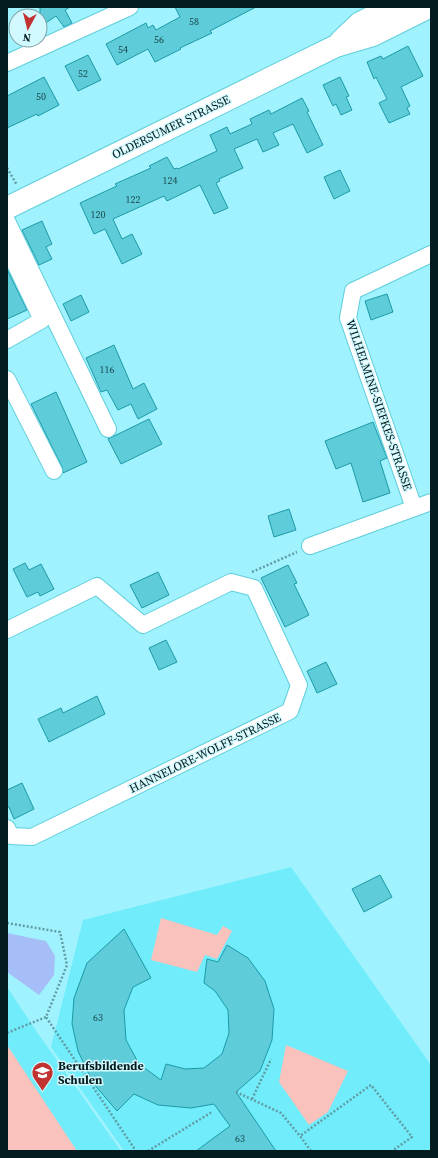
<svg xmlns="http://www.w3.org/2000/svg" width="438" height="1158" viewBox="0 0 438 1158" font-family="'Source Serif 4',serif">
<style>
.built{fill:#70ecfb}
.green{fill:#fac2bc}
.water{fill:#a5bef7}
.building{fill:#5eccd9;stroke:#1d9aa7}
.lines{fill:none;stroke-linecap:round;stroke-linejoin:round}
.street-casing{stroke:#5fcedb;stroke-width:18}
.secondary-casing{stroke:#5fcedb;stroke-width:24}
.path{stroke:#619ca3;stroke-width:2.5;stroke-dasharray:2 2;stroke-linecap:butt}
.street{stroke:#fff;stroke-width:16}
.secondary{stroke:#fff;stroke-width:22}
.labels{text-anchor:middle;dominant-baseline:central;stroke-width:3;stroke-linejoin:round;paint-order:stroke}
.number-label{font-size:10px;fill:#1a484e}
.street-label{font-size:12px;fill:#041c1f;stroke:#d2f9fe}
.poi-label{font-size:12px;font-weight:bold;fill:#041c1f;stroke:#d2f9fe;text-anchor:start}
</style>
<rect width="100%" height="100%" fill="#a0f3fe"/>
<g class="built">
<polygon points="291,867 431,1065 431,1151 124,1151 51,1047 83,920"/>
<polygon points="7,987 39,1035 121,1151 7,1151"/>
</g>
<g class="green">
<polygon points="161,918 217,935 223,926 232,931 217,959 205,955 197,972 151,960"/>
<polygon points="7,1045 77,1151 7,1151"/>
<polygon points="286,1045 348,1071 328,1112 309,1125 279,1082"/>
</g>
<polygon class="water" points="7,933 46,941 55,956 54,975 39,995 7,972"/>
<g class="building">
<polygon points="40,7 70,7 65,10 72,23 64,27 56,16 40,27"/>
<polygon points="175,7 256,7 210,31 212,33 180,48 181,49 155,62 148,49 117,65 106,44 146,23 148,28 153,25 156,30 180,17"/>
<polygon points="408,46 423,76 401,87 410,106 407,108 410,114 389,123 379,103 387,99 376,77 374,79 367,62 381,56 383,59"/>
<polygon points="88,55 101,80 78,91 65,66"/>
<polygon points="44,77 59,105 38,116 37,114 7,128 7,96"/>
<polygon points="340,77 349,96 346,97 352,110 341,115 336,104 333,106 323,85"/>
<polygon points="302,98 309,111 307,112 323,145 307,153 293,124 273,133 279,145 263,152 257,139 234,149 243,168 219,179 220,181 216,183 228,208 214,214 200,185 167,201 164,196 113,219 122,239 132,234 142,254 122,264 105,229 94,234 80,203 117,186 115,184 151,168 149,166 167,157 174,169 177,168 178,169 217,151 210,135 227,127 230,134 252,124 250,119 269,110 271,114"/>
<polygon points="340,170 350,191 334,199 324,177"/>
<polygon points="42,221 52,244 46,247 52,259 39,265 22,230"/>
<polygon points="7,269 27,310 7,319"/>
<polygon points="387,294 393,312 371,320 365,301"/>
<polygon points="81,295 89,312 71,321 63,304"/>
<polygon points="114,345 133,389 144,383 157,409 138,419 131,404 118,410 107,390 101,392 86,358"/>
<polygon points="56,392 87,462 63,473 62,467 31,404"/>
<polygon points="149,419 162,444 121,464 108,439"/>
<polygon points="373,422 387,458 380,461 390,493 363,502 351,463 336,469 325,441"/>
<polygon points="289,509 296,530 274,537 268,516"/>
<polygon points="25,563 29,570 41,564 54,589 40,596 38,592 27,597 13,569"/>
<polygon points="288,565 297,583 294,584 309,615 285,627 261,578"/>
<polygon points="158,572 169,595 142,608 130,585"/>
<polygon points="166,640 177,662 159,670 149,648"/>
<polygon points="326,662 337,684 317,693 307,671"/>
<polygon points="97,696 105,714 49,742 38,719 61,708 63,713"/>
<polygon points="22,783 34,809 14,819 9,807 7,807 7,790"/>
<polygon points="380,875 392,897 364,912 352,889"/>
<polygon points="124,929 151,978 133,987 124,1010 126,1040 139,1064 161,1080 166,1064 185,1069 204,1068 222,1054 229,1033 228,1010 215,991 204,983 207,959 218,962 227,945 248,958 265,981 274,1009 272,1040 260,1071 236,1092 276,1151 196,1151 230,1126 214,1104 191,1108 158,1105 134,1094 117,1111 93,1083 78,1051 72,1024 74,998 87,963"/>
</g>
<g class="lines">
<defs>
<g id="street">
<polyline points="7,63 130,7"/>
<polyline points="7,221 108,429"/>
<polyline points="7,247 42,320 7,340"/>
<polyline points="7,379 54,471"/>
<polyline points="414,508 348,318 353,291 431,254"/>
<polyline points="310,546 431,502"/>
<polyline points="7,630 97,586 143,625 231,582 254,588 299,685 290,711 32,837 11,836 7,828"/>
</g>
<g id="secondary">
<polyline points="341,41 360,23 392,7"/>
<polyline points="7,208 336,46 373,35 429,7"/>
</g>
</defs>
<use href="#street" class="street-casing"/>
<use href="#secondary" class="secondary-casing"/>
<g class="path">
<polyline points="7,168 17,185"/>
<polyline points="252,572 297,552"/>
<polyline points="7,923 60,932 67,965 46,1017 136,1151"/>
<polyline points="7,1033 46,1017"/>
<polyline points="236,1092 281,1113 300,1136"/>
<polyline points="252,1099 271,1059"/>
<polyline points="148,1151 212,1112"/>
<polyline points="311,1151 300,1136 371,1085 412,1137 392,1151"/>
</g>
<use href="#street" class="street"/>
<use href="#secondary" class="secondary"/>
</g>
<defs>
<symbol id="school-pin" viewBox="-11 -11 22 30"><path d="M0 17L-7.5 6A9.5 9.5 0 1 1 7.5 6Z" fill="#c13230" stroke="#d2f9fe"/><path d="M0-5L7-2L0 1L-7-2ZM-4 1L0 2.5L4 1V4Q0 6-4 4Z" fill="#fff"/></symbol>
</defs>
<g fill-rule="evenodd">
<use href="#school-pin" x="30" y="1060" width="25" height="34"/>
</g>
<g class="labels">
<g class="number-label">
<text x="194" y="21">58</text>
<text x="159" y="39">56</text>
<text x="123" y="49">54</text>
<text x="83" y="73">52</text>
<text x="41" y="96">50</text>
<text x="170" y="180">124</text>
<text x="133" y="199">122</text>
<text x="98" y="214">120</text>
<text x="107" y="369">116</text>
<text x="98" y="1017">63</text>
<text x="240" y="1138">63</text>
</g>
<g class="street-label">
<text transform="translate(171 127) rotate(-26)">OLDERSUMER STRASSE</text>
<text transform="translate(379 405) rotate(71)">WILHELMINE-SIEFKES-STRASSE</text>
<text transform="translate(205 753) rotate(-26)">HANNELORE-WOLFF-STRASSE</text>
</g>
<g class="poi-label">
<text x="58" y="1066">Berufsbildende<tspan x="58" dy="14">Schulen</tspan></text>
</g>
</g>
<rect width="438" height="1158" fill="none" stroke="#041c1f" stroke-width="16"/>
<g transform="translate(28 28) rotate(187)"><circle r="19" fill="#d2f9fe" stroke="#80a1a5"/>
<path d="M0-3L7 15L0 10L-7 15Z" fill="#c13230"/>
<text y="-6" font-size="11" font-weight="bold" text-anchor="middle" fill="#041c1f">N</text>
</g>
</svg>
